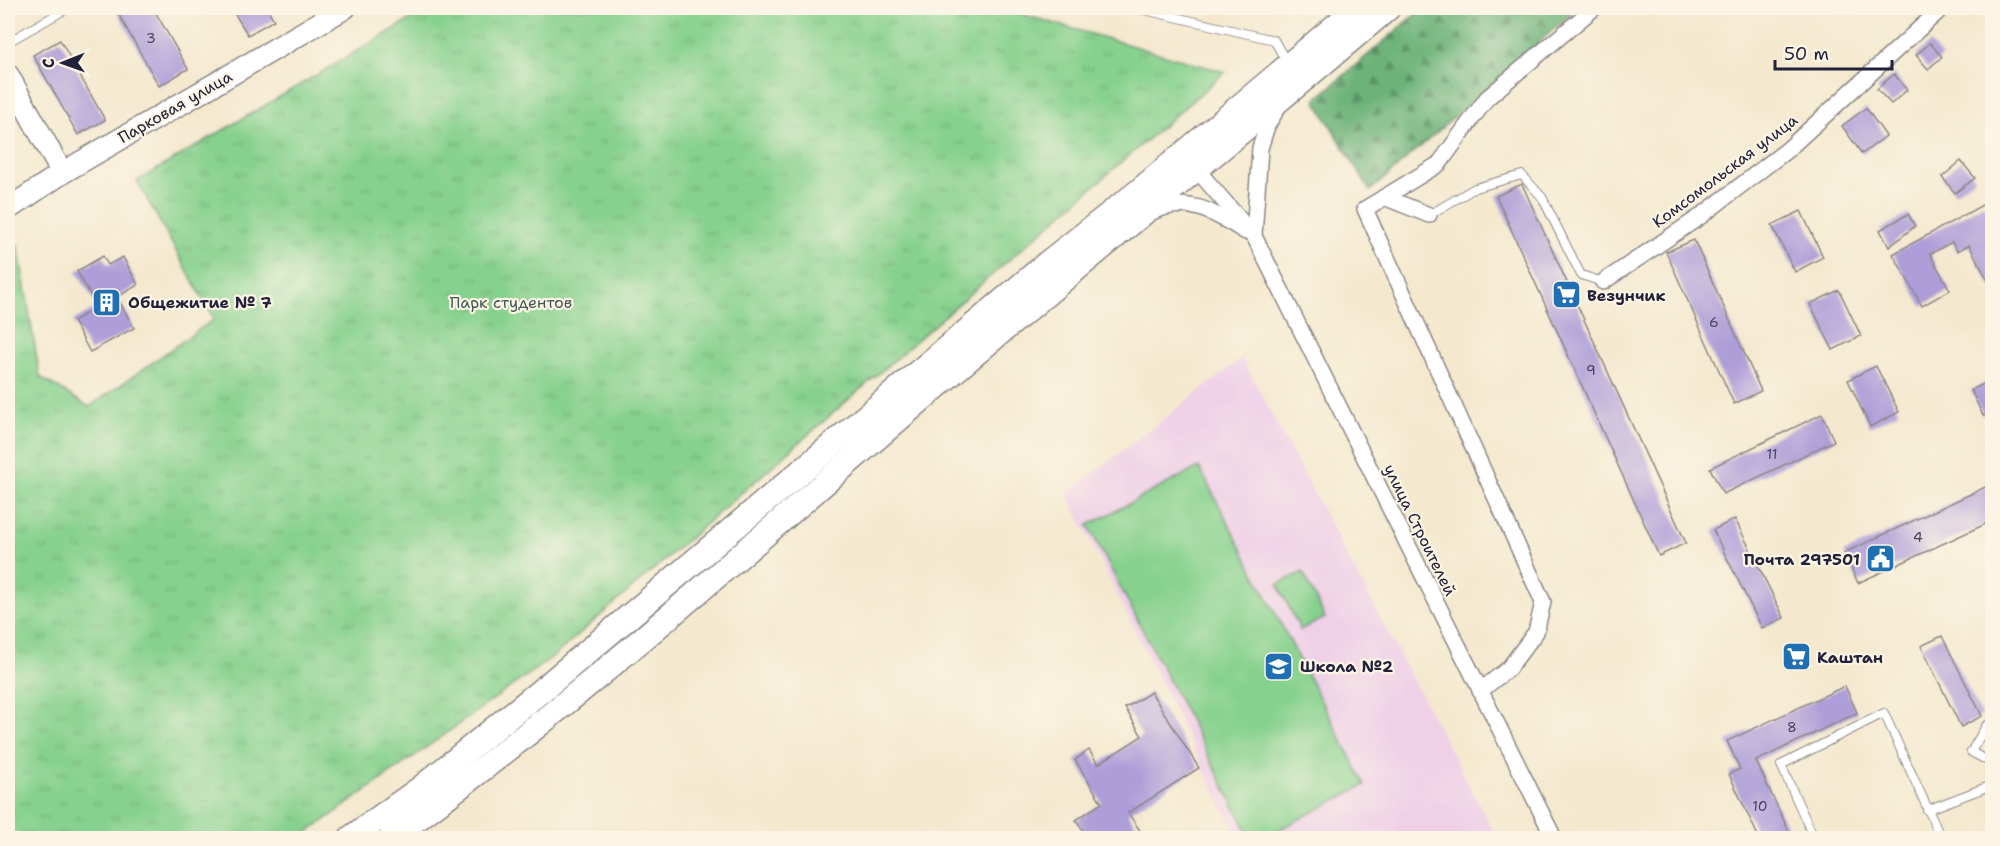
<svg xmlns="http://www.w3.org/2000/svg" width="2000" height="846" viewBox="0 0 2000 846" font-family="'Shantell Sans',sans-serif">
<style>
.built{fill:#efd0e7}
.green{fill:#87d18e;stroke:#547a64;stroke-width:1.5}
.forest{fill:url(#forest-firs);stroke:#486a5a;stroke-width:1.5}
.park{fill:url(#park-tufts);stroke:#547a64;stroke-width:1.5}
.building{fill:#ad9dd8}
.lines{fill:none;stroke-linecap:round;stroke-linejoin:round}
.lane-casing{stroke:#8b8685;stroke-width:10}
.street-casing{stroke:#8b8685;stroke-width:18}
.secondary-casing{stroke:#8b8685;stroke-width:24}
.primary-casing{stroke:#8b8685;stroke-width:27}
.lane{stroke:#fff;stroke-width:8}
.street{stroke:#fff;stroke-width:15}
.secondary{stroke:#fff;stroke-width:21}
.primary{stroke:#fff;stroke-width:24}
.labels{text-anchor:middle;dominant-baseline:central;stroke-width:4.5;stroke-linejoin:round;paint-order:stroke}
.number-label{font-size:14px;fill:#454162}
.street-label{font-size:16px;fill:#22223b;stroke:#fcf5e5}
.poi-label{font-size:16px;font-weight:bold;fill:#22223b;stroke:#fcf5e5;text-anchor:start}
.park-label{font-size:16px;fill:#405754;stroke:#fcf5e5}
</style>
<defs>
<pattern id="forest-firs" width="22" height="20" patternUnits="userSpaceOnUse" patternTransform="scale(1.5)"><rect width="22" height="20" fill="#6db379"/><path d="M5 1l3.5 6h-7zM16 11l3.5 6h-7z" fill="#599164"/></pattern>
<pattern id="park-tufts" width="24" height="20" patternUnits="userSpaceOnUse" patternTransform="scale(1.5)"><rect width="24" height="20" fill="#87d18e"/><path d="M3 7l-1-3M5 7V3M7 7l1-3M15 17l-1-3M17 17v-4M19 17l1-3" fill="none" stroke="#74b37b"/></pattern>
</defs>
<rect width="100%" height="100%" fill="#fcf5e5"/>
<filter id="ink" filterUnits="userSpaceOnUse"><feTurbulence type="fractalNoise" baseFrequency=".0167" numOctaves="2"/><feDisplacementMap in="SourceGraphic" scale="12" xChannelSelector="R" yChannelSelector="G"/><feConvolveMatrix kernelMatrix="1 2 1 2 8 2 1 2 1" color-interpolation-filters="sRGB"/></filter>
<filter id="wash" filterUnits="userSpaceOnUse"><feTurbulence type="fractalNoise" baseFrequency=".008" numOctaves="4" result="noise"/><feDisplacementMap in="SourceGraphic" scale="24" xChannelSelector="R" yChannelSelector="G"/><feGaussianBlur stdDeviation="1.35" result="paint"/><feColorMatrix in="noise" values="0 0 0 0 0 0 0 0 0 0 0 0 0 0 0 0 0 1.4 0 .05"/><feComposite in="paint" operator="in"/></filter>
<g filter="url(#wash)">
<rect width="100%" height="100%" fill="#f4e9cf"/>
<polygon class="built" points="1242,358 1497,838 1238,838 1067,494"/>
<g class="green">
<polygon points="1199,467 1365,785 1263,838 1251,838 1088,525"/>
<polygon points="1303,572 1325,618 1300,630 1278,584"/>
</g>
<polygon class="forest" points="1423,8 1578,8 1370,191 1315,100"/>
<polygon class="park" points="430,8 1000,8 1225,72 554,656 300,838 8,838 8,251 18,245 40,377 89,407 214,319 137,181"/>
<g id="blocks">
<g class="building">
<polygon points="115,8 153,8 188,69 159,86"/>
<polygon points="231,8 267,8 274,20 248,35"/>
<polygon points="60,40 105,120 78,135 33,55"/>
<polygon points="1930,43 1942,57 1928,69 1916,55"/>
<polygon points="1894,74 1907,90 1891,104 1877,89"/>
<polygon points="1866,108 1886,136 1862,154 1842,126"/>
<polygon points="1961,161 1975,178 1955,193 1942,177"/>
<polygon points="1522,184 1686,543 1659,556 1496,196"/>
<polygon points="1984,204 1992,221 1992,288 1969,245 1957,251 1952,242 1930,254 1950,290 1922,306 1893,254"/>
<polygon points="1801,211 1823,257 1795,272 1772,225"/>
<polygon points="1908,214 1915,226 1889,247 1880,230"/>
<polygon points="1694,240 1761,391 1734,404 1666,252"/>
<polygon points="103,256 108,265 123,257 138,285 117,297 134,328 90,352 73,321 97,307 77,271"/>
<polygon points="1839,290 1861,336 1833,350 1810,304"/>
<polygon points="1876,366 1899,412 1870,427 1848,380"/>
<polygon points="1992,380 1992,412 1983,416 1971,390"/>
<polygon points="1822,414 1834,441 1723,494 1710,468"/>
<polygon points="1992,484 1992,521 1858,583 1844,553"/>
<polygon points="1735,519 1784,618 1762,628 1713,530"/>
<polygon points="1942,636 1982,716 1961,727 1921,646"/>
<polygon points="1845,686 1857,713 1756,761 1792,838 1759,838 1729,774 1740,769 1727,741"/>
<polygon points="1151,692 1199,768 1128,813 1145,838 1088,838 1076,820 1102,803 1075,760 1089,750 1098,764 1142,736 1125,708"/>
</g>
</g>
</g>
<g filter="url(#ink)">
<use href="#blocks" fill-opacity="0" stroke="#8b8685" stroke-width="1.5"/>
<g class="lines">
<defs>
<g id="lane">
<polyline points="1136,8 1274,40 1287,63"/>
<polyline points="8,42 68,8"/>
<polyline points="1429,215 1475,188 1522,175 1542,197 1581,275 1603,282"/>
<polyline points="1992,722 1986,726 1971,752 1992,763"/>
<polyline points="1927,810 1992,785"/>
<polyline points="1814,838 1781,765 1884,713 1941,838"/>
</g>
<g id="street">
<polyline points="1192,164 1254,236 1554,838"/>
<polyline points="1384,197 1429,215"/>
<path d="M1152,212C1189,195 1214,213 1246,232"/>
<polyline points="1254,236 1260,148 1267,126 1277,109"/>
<polyline points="1603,282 1701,216 1787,150 1942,8"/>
<polyline points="1480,691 1508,669 1536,632 1543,602 1365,209 1439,164 1487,98 1594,8"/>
</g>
<g id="secondary">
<polyline points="8,75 62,173"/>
<polyline points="8,209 62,173 345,8"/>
</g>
<g id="primary">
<polyline points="351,838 421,788 548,685 1050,261 1138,192 1357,8"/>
<path d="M391,838C572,706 739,556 909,410C1067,274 1230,143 1388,8"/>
</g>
</defs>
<use href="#lane" class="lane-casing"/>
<use href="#street" class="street-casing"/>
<use href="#secondary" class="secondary-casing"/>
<use href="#primary" class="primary-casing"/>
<use href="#lane" class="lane"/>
<use href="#street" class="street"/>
<use href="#secondary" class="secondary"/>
<use href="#primary" class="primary"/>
</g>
</g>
<defs>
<symbol id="supermarket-square" viewBox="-11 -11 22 22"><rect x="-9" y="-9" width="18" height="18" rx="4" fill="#1f6fb2" stroke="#fcf5e5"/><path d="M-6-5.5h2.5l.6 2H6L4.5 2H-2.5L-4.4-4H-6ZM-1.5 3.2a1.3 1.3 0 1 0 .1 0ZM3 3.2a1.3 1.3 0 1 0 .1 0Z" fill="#fff"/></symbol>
<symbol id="building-square" viewBox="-11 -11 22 22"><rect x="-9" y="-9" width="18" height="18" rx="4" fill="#1f6fb2" stroke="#fcf5e5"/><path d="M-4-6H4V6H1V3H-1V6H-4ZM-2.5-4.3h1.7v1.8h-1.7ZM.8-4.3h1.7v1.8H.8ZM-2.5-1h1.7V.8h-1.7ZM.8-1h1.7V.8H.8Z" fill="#fff"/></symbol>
<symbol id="civic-square" viewBox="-11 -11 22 22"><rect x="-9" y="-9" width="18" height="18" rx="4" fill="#1f6fb2" stroke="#fcf5e5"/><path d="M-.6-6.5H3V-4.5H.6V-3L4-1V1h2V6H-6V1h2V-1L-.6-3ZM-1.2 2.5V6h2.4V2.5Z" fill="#fff"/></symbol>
<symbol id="school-square" viewBox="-11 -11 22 22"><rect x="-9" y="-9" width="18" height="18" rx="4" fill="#1f6fb2" stroke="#fcf5e5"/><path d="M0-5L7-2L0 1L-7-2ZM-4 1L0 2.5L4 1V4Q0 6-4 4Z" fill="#fff"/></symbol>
</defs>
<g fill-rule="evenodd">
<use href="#supermarket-square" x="1550" y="278" width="33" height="33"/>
<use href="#building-square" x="90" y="286" width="33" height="33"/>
<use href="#civic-square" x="1864" y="542" width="33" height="33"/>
<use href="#supermarket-square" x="1780" y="640" width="33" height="33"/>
<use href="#school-square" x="1262" y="650" width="33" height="33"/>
</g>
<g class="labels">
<g class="number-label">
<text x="151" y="38">3</text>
<text x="1714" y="322">6</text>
<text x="1591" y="370">9</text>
<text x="1772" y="454">11</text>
<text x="1918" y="537">4</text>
<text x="1792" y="727">8</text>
<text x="1760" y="806">10</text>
</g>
<g class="street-label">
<text transform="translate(175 107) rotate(-30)">Парковая улица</text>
<text transform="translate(1725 171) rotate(-37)">Комсомольская улица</text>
<text transform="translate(1420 530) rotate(64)">улица Строителей</text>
</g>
<g class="poi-label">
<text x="1587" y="295">Везунчик</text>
<text x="128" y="302">Общежитие № 7</text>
<text x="1860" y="559" text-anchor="end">Почта 297501</text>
<text x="1817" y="657">Каштан</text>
<text x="1300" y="666">Школа №2</text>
</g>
<g class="park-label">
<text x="511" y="302">Парк студентов</text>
</g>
</g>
<rect width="2000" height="846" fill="none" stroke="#fcf5e5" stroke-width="30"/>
<g transform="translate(63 63) rotate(269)" stroke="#fcf5e5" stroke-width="4.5" paint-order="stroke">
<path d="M0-4.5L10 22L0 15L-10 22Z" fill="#22223b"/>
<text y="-9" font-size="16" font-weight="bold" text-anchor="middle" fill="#22223b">С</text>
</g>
<path d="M1775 60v9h117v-9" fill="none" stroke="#22223b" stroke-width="3"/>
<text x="1784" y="60" font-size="18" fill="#22223b" stroke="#fcf5e5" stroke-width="4.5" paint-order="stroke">50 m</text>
</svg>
